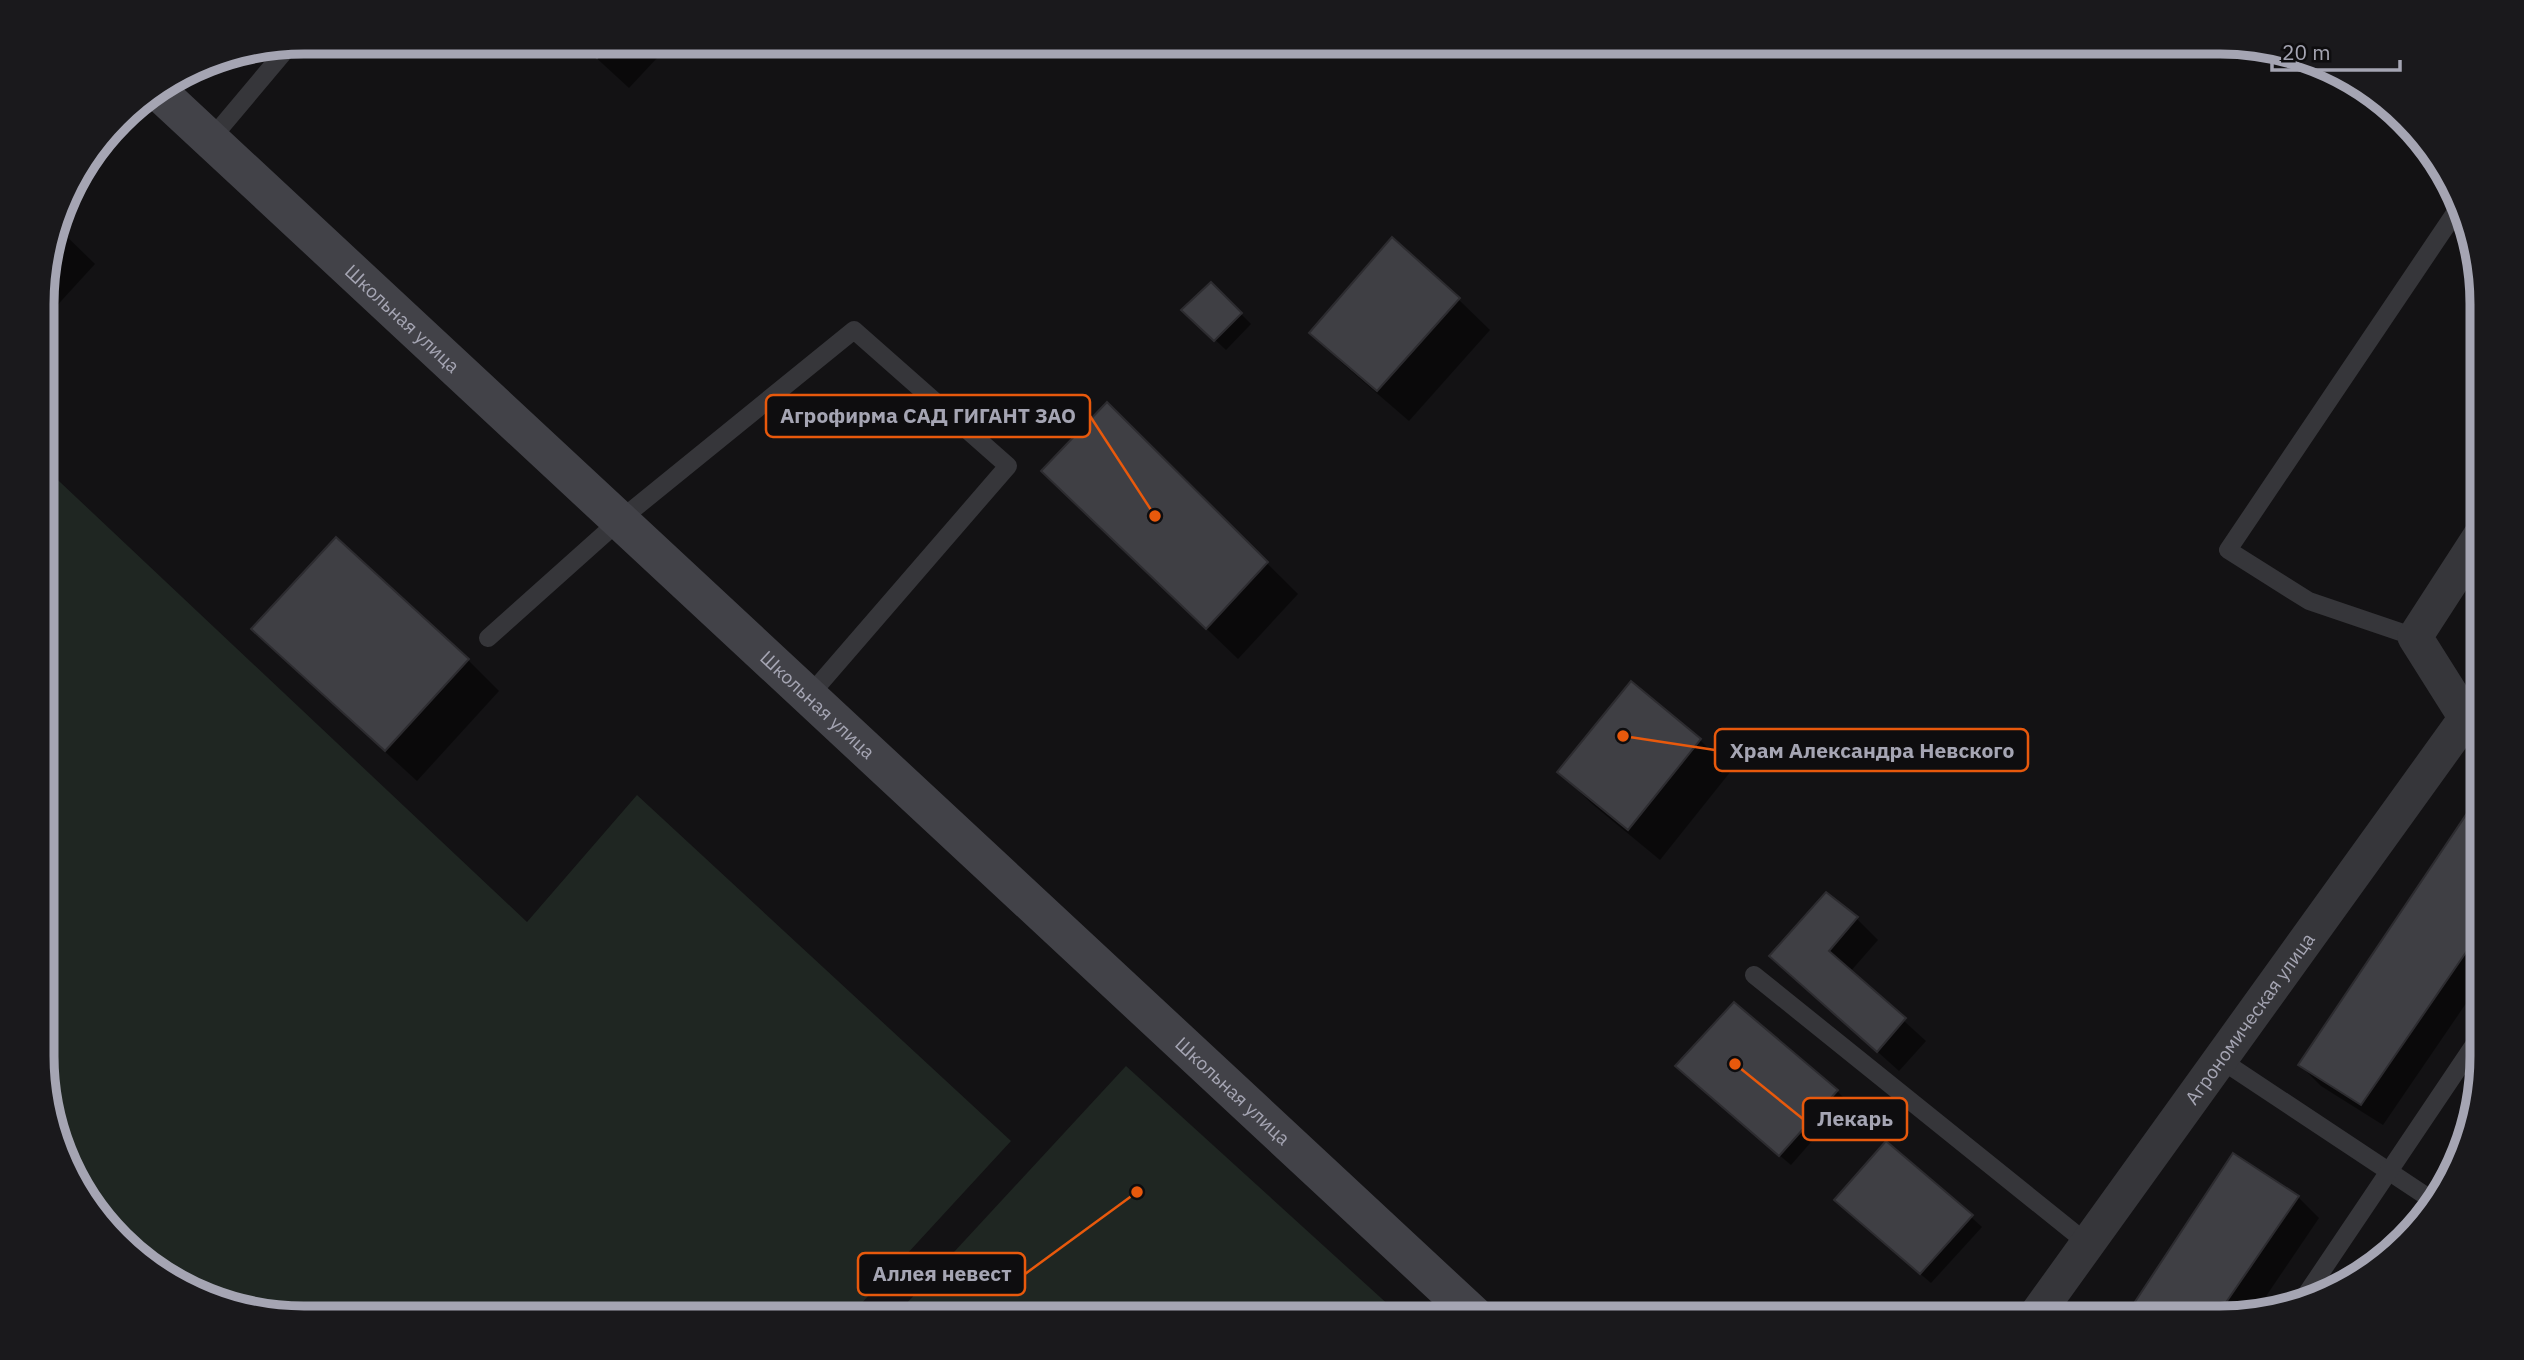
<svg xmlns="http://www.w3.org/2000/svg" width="2524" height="1360" viewBox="0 0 2524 1360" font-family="'IBM Plex Sans',sans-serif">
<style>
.green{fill:#1f2622}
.shadow{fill:#0007}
.building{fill:#3f3f44;stroke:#2d2c30;stroke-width:2}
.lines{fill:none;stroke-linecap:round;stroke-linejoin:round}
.lane{stroke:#36363a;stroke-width:18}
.street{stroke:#36363a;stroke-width:35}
.secondary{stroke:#424248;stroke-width:38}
.labels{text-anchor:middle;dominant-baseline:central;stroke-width:5;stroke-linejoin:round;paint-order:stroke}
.street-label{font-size:19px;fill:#a5a5b3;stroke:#0e0d0f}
.rim{fill:none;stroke:#a5a5b3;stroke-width:9}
.leader{fill:none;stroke:#e8590c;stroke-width:2.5}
.callout-dot{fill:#e8590c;stroke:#0e0d0f;stroke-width:2.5}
.callout{fill:#0e0d0f;stroke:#e8590c;stroke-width:2.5}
.callout-label{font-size:21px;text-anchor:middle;font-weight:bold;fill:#a5a5b3}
</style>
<rect width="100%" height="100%" fill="#131214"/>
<g class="green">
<polygon points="43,466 527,922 637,795 1011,1141 848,1318 305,1318 188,1291 96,1215 62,1156 44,1090"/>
<polygon points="1126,1066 1403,1318 893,1318"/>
</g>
<g class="shadow">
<polygon points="579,42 672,42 629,88"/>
<polygon points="58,228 95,264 52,311 43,302 43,287"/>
<polygon points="1211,284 1251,324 1226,350 1194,320"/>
<polygon points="1458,299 1490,330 1409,421 1343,364 1312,333"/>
<polygon points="1107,405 1298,594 1238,659 1075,502"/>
<polygon points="285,660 468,660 499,691 417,781"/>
<polygon points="1700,740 1731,771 1660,860 1591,803 1560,772"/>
<polygon points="2479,799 2481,801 2482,980 2383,1125 2321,1086 2300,1065"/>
<polygon points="1826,895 1857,919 1878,940 1850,972 1926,1041 1899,1071 1771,956"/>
<polygon points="1687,1076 1837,1091 1847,1101 1791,1165"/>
<polygon points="2234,1156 2298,1197 2319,1218 2254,1314 2236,1317 2127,1317"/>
<polygon points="1847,1211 1971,1217 1982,1227 1931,1283"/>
</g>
<g class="building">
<polygon points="579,42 612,42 597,58"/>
<polygon points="59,226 65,232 54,243"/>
<polygon points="1392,237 1460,298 1377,391 1309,333"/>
<polygon points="1211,282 1242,313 1214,341 1181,310"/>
<polygon points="1107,402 1268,562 1206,629 1041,471"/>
<polygon points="336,537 469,659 385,751 251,629"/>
<polygon points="1631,681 1701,739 1628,830 1557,772"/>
<polygon points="2478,797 2481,799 2482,929 2361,1105 2298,1065"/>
<polygon points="1826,892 1858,917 1829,951 1906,1018 1877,1052 1769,956"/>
<polygon points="1734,1002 1838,1090 1779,1156 1675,1066"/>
<polygon points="1886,1141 1973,1215 1920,1274 1834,1200"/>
<polygon points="2233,1153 2299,1196 2216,1317 2125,1317"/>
</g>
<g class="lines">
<g class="lane">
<polyline points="211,139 290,45"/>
<polyline points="2415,637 2309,601 2228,550 2457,210"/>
<polyline points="488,638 620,520 854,330 1008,466 809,696"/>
<polyline points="1754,975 2087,1243"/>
<polyline points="2221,1060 2435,1202"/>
<polyline points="2299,1305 2482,1033"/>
</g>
<path class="street" id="s1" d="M2034,1318L2466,718L2415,637L2481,535"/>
<path class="secondary" id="s2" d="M158,91L1477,1318"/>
</g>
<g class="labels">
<g class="street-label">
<text stroke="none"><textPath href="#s2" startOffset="334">Школьная улица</textPath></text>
<text stroke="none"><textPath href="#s2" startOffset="901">Школьная улица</textPath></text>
<text stroke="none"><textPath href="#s1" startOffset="369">Агрономическая улица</textPath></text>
<text stroke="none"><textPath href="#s2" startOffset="1468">Школьная улица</textPath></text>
</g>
</g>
<path d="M0 0H2524V1360H0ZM304 54H2220A250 250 0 0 1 2470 304V1056A250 250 0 0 1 2220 1306H304A250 250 0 0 1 54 1056V304A250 250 0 0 1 304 54Z" fill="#1a191c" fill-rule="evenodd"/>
<path class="rim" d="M304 54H2220A250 250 0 0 1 2470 304V1056A250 250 0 0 1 2220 1306H304A250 250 0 0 1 54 1056V304A250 250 0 0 1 304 54Z"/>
<path class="leader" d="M1155 516L1090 416M1623 736L1715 750M1735 1064L1803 1119M1137 1192L1025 1274"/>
<g class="callout-dot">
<circle cx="1155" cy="516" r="7"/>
<circle cx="1623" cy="736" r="7"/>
<circle cx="1735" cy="1064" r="7"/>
<circle cx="1137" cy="1192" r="7"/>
</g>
<g class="callout">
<rect x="766" y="395" width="324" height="42" rx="7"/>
<rect x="1715" y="729" width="313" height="42" rx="7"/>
<rect x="1803" y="1098" width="104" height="42" rx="7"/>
<rect x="858" y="1253" width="167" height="42" rx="7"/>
</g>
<g class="callout-label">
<text x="928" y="423">Агрофирма САД ГИГАНТ ЗАО</text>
<text x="1872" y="758">Храм Александра Невского</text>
<text x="1855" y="1126">Лекарь</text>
<text x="942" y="1281">Аллея невест</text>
</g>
<path d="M2272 60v10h128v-10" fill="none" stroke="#a5a5b3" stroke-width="3.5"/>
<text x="2282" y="60" font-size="21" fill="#a5a5b3" stroke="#0e0d0f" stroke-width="5" paint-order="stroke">20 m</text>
</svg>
